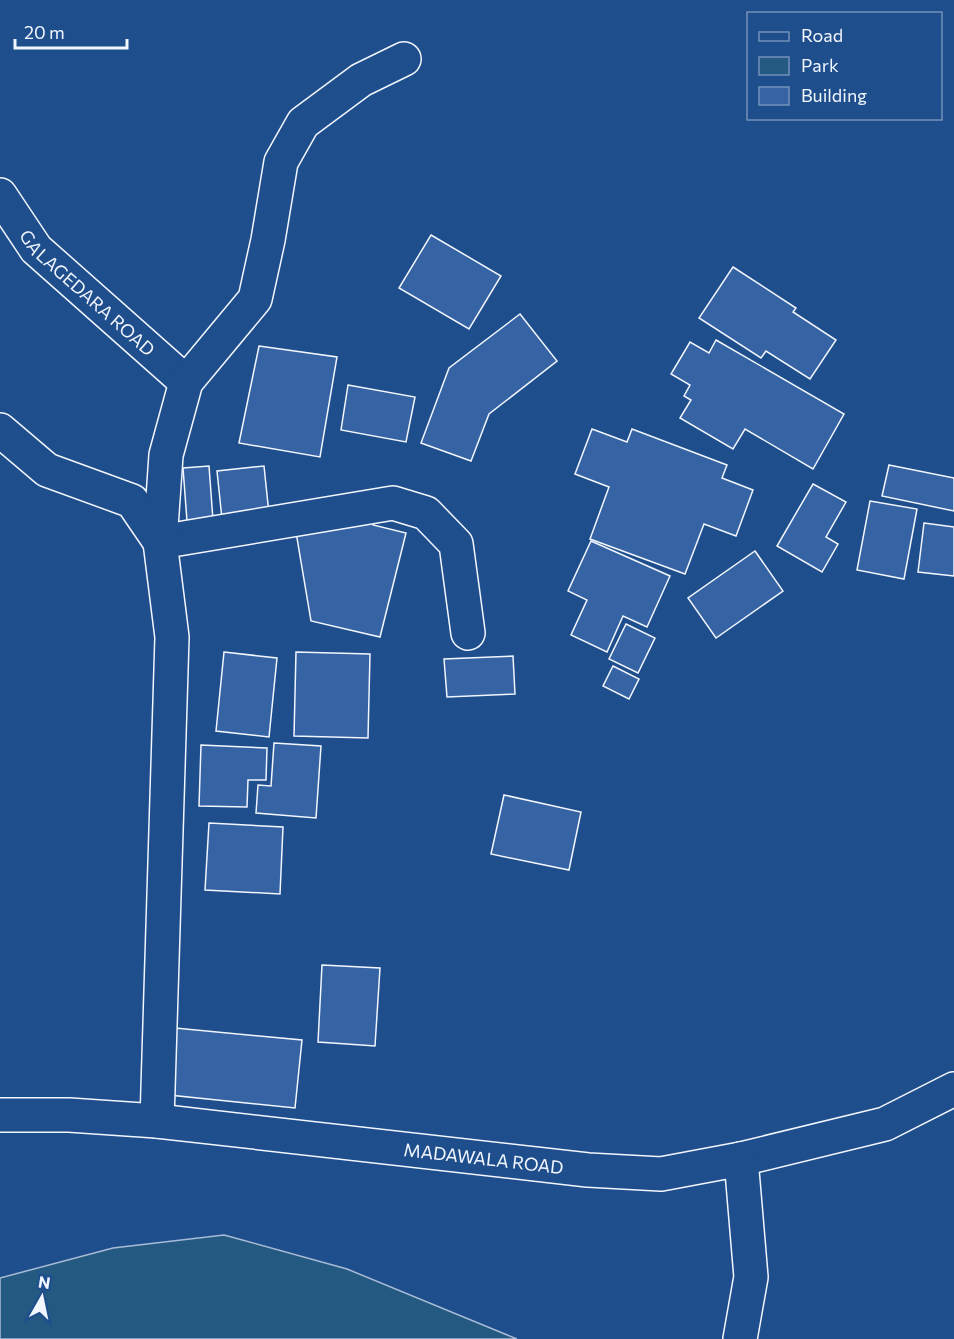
<svg xmlns="http://www.w3.org/2000/svg" width="954" height="1339" viewBox="0 0 954 1339" font-family="Commissioner,sans-serif">
<style>
.green{fill:#245a82;stroke:#a8bbd7;stroke-width:1.5}
.building{fill:#3563a3;stroke:#f2f6ff;stroke-width:1.5}
.lines{fill:none;stroke-linecap:round;stroke-linejoin:round}
.minor-casing{stroke:#f2f6ff;stroke-width:36}
.major-casing{stroke:#f2f6ff;stroke-width:36}
.minor{stroke:#1f4e8c;stroke-width:33}
.major{stroke:#1f4e8c;stroke-width:33}
.labels{text-anchor:middle;dominant-baseline:central;stroke-width:4.5;stroke-linejoin:round;paint-order:stroke}
.street-label{font-size:18px;fill:#f2f6ff;stroke:#1f4e8c}
</style>
<rect width="100%" height="100%" fill="#1f4e8c"/>
<polygon class="green" points="224,1235 347,1269 517,1339 0,1339 0,1278 113,1248"/>
<g class="building">
<polygon points="431,235 501,276 469,329 399,288"/>
<polygon points="733,267 796,308 793,312 836,340 810,379 766,351 761,358 699,318"/>
<polygon points="520,314 557,361 489,414 471,461 421,443 449,368"/>
<polygon points="716,340 844,414 813,469 745,429 733,449 680,418 691,400 684,396 690,385 671,374 690,342 709,353"/>
<polygon points="259,346 337,357 320,457 239,443"/>
<polygon points="348,385 415,397 406,442 341,430"/>
<polygon points="592,429 627,442 632,429 727,465 722,478 753,490 736,536 704,524 685,574 590,539 609,487 575,474"/>
<polygon points="889,465 954,478 954,511 882,496"/>
<polygon points="209,466 213,520 187,521 183,468"/>
<polygon points="264,466 269,514 222,519 217,471"/>
<polygon points="813,484 846,502 826,537 838,544 822,572 777,546"/>
<polygon points="870,501 917,509 904,579 857,570"/>
<polygon points="371,513 373,525 406,533 380,637 311,621 295,526"/>
<polygon points="924,523 954,527 954,576 918,572"/>
<polygon points="591,541 670,576 647,627 623,616 607,652 571,635 587,600 568,591"/>
<polygon points="755,551 783,591 716,638 688,598"/>
<polygon points="626,624 655,638 638,673 609,659"/>
<polygon points="224,652 277,658 269,737 216,731"/>
<polygon points="296,652 370,654 368,738 294,736"/>
<polygon points="513,656 515,694 447,697 444,659"/>
<polygon points="613,666 639,679 629,699 603,686"/>
<polygon points="274,743 321,746 316,818 256,813 258,785 271,786"/>
<polygon points="201,745 267,748 266,780 248,780 247,807 199,806"/>
<polygon points="504,795 581,812 569,870 491,854"/>
<polygon points="209,823 283,827 280,894 205,890"/>
<polygon points="322,965 380,968 375,1046 318,1042"/>
<polygon points="175,1028 302,1040 295,1108 169,1095"/>
</g>
<g class="lines">
<defs>
<g id="minor">
<path id="s1" d="M0,195L36,249L186,382"/>
<polyline points="0,430 47,470 132,501 160,542"/>
<polyline points="160,542 393,503 426,513 456,544 468,633"/>
<polyline points="157,1121 172,637 160,542 166,455 186,382 255,299 268,240 281,162 303,123 361,80 404,59"/>
</g>
<g id="major">
<path id="s2" d="M0,1115H69L157,1121L588,1170L661,1174L741,1159L885,1124L954,1089"/>
<polyline points="740,1339 751,1277 741,1159"/>
</g>
</defs>
<use href="#minor" class="minor-casing"/>
<use href="#major" class="major-casing"/>
<use href="#minor" class="minor"/>
<use href="#major" class="major"/>
</g>
<g class="labels">
<g class="street-label">
<text stroke="none"><textPath href="#s1" startOffset="132">GALAGEDARA ROAD</textPath></text>
<text stroke="none"><textPath href="#s2" startOffset="486">MADAWALA ROAD</textPath></text>
</g>
</g>
<rect x="747" y="12" width="195" height="108" fill="#1f4e8c" stroke="#7391ba" stroke-width="1.5"/>
<rect x="759" y="32" width="30" height="9" fill="#1f4e8c" stroke="#7391ba" stroke-width="1.5"/>
<text x="801" y="42" font-size="18" fill="#f2f6ff">Road</text>
<rect x="759" y="57" width="30" height="18" fill="#245a82" stroke="#7391ba" stroke-width="1.5"/>
<text x="801" y="72" font-size="18" fill="#f2f6ff">Park</text>
<rect x="759" y="87" width="30" height="18" fill="#3563a3" stroke="#7391ba" stroke-width="1.5"/>
<text x="801" y="102" font-size="18" fill="#f2f6ff">Building</text>
<g transform="translate(42 1297) rotate(9)" stroke="#1f4e8c" stroke-width="4.5" paint-order="stroke">
<path d="M0-4.5L10 22L0 15L-10 22Z" fill="#f2f6ff"/>
<text y="-9" font-size="16" font-weight="bold" text-anchor="middle" fill="#f2f6ff">N</text>
</g>
<path d="M15 39v9h112v-9" fill="none" stroke="#f2f6ff" stroke-width="3"/>
<text x="24" y="39" font-size="18" fill="#f2f6ff" stroke="#1f4e8c" stroke-width="4.5" paint-order="stroke">20 m</text>
</svg>
